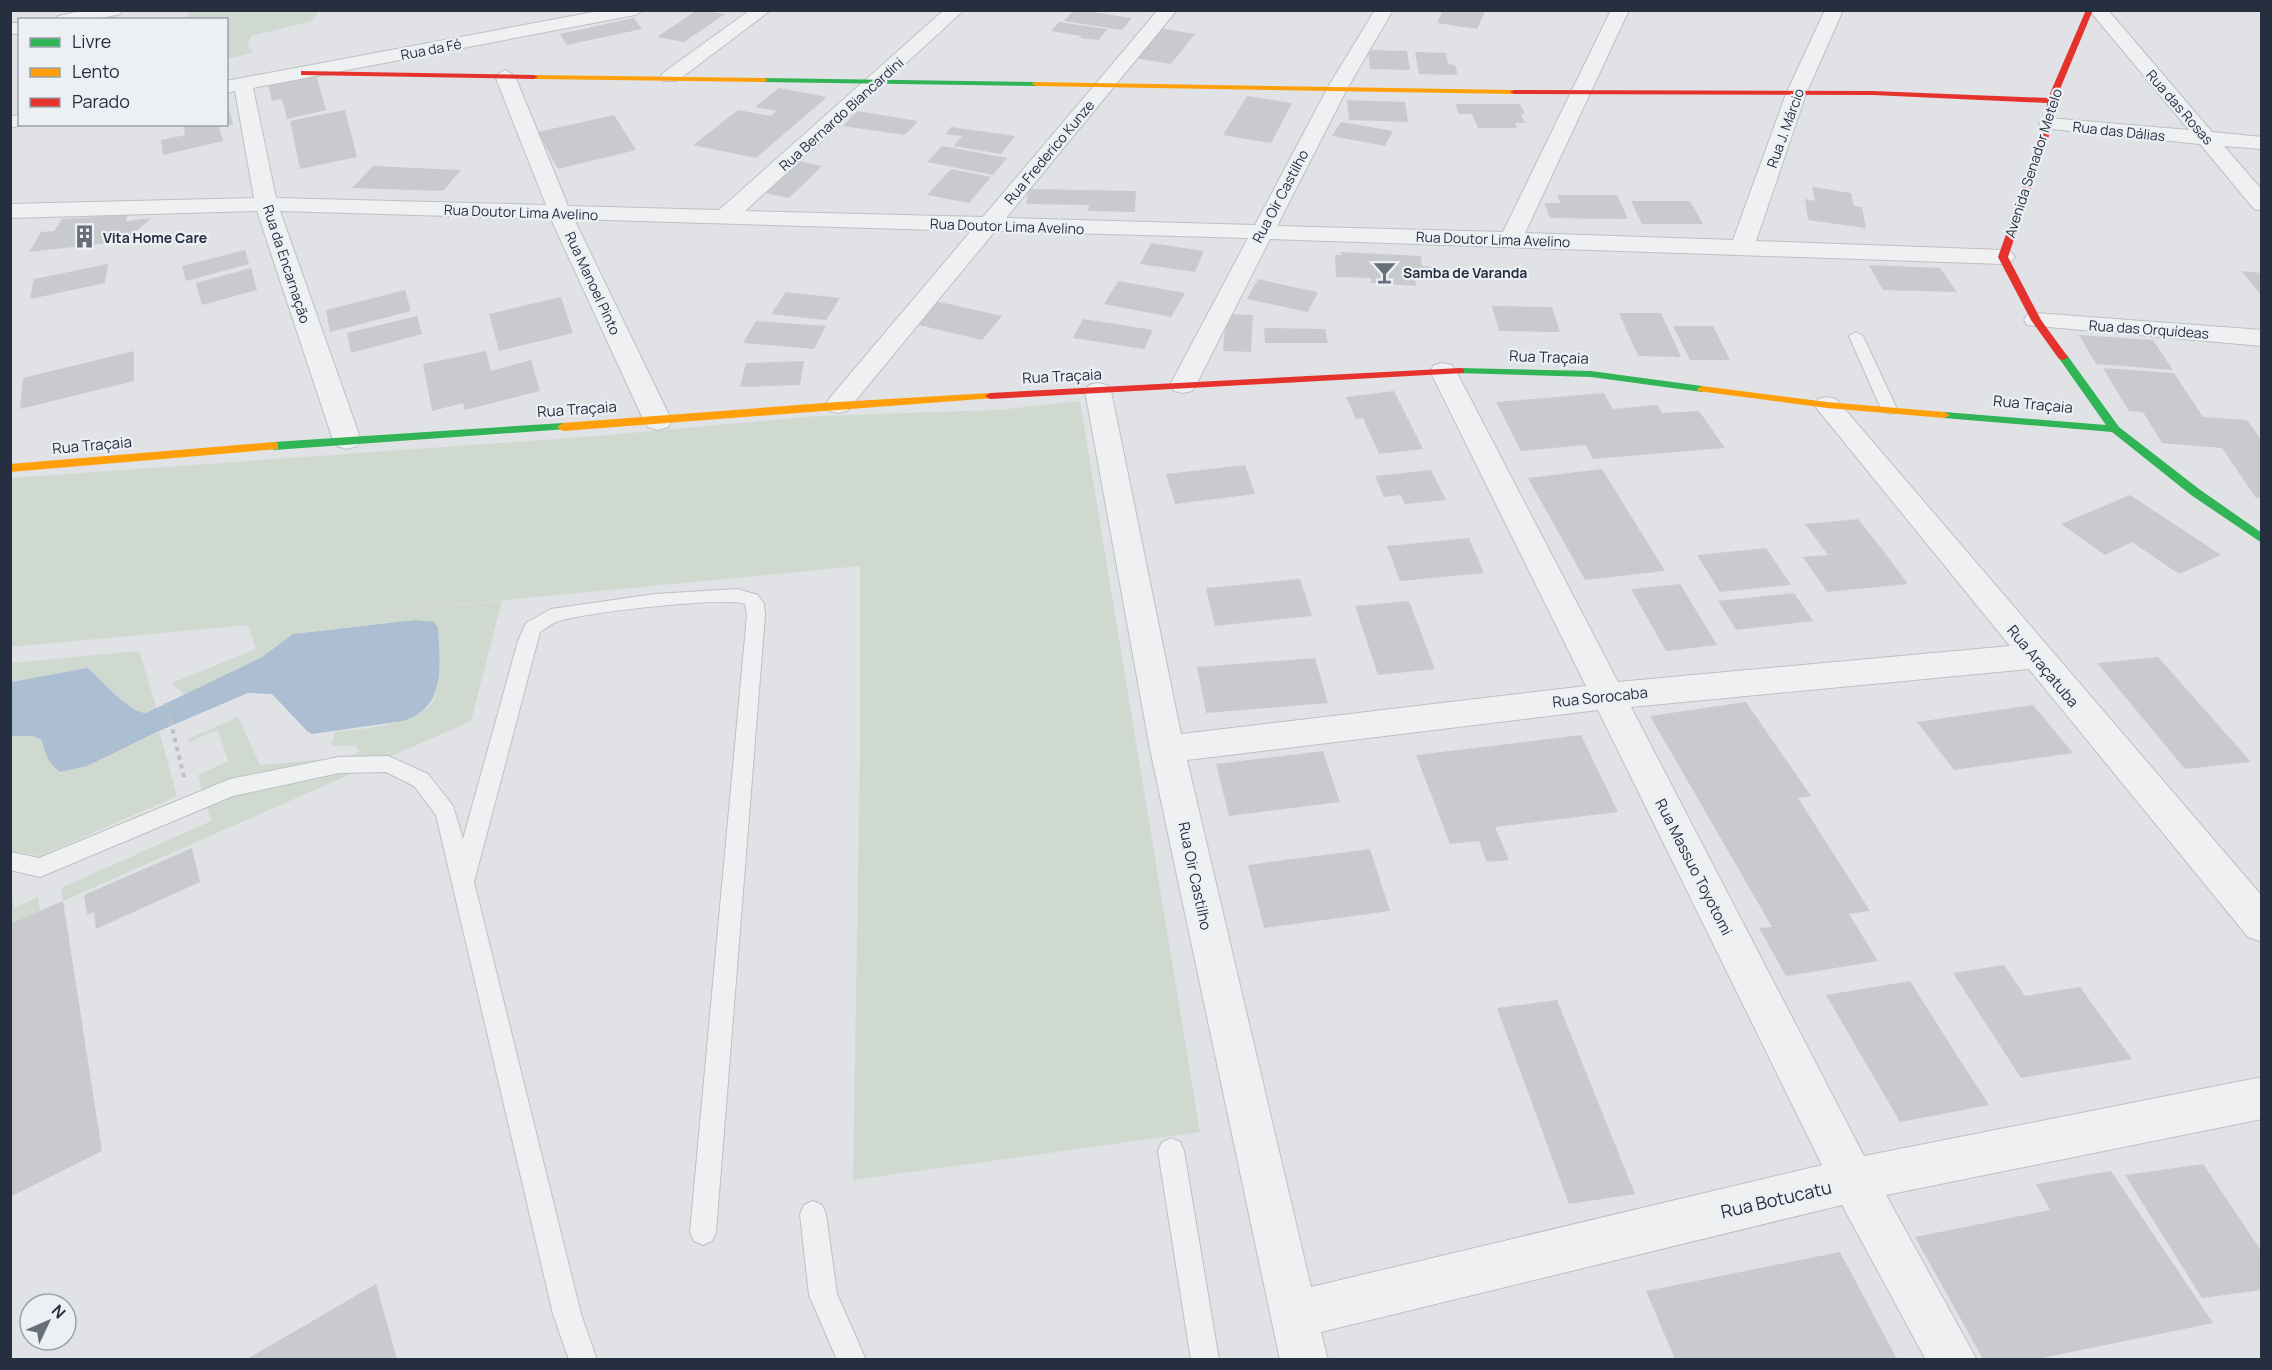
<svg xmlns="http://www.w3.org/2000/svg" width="2272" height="1370" viewBox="0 0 2272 1370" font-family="Manrope,sans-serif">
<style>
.green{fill:#d0d9cf}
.water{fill:#acbed2}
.building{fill:#c8cacd}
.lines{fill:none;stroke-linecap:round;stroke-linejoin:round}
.lane-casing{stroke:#bec0c3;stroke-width:2}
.street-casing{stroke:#bec0c3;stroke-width:2}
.path{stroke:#bec0c5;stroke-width:4;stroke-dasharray:4.5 4.5;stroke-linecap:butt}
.lane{fill:#eef0f2;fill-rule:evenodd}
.street{fill:#eef0f2;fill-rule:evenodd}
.fast{fill:#30b455;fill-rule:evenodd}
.slow{fill:#ff9f0a;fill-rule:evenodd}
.jam{fill:#e5322d;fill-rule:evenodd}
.labels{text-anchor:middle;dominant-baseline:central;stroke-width:4.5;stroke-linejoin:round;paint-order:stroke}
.far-street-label{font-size:14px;fill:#252f3f;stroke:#ecf0f5}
.far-poi-label{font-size:14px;font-weight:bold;fill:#252f3f;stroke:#ecf0f5;text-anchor:start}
.street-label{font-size:15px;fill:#252f3f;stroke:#ecf0f5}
.near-street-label{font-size:18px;fill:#252f3f;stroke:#ecf0f5}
</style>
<rect width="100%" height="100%" fill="#e0e2e5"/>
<g class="green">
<polygon points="186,11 319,11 312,21 251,36 247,43 253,53 230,58 227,58 226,20 183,19 190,15"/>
<path d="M1080,401L1200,1132L853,1180L860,751V566L370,613L502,601L471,721L63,901L61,888L211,821L198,775L228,761L218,730L189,742L188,739L238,717L260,765L350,757L360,751L355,745L331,746L335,732C363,728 426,726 436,694C442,674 439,649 438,628L415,620L299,633L286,639L262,657L184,695L172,683L256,649L248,625L11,647V478L597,436L817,416L998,410Z"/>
<path d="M139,651L157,709C153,711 149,713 144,713C131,713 99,678 88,668L11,682V663Z"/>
<polygon points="159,731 177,796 40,856 11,851 11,736 34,736 41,739 53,768 60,772 87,766"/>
<polygon points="11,881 14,908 38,897 40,911 11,924"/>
</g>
<path class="water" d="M415,620L434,622L438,628C440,667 447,707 403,721L312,734L307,731L272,694L248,693L159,731L87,766L60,772C47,764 46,752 41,739L33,736H11V682L88,668C101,680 130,713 146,713L262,657L293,634Z"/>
<g class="building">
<polygon points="697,10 725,14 684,42 657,37"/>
<polygon points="1074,10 1079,10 1132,18 1122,30 1064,21"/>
<polygon points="1443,10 1486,10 1477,29 1437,23"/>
<polygon points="634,18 642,29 567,45 560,34"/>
<polygon points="1059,22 1107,29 1099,40 1080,38 1082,36 1051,31"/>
<polygon points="1159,28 1195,34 1171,64 1134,58"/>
<polygon points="1368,50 1407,51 1410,70 1370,69"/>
<polygon points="1415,52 1446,53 1448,64 1455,65 1458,75 1419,74"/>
<polygon points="316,74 326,110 287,119 282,99 272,101 268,84"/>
<polygon points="779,88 827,97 756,158 693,145 738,110 771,116 777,111 755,107"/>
<polygon points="1247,96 1292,103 1271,143 1223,135"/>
<polygon points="1347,100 1405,102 1408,122 1349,120"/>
<polygon points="1455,104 1520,104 1525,114 1521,114 1525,123 1515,123 1517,128 1478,128 1472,114 1459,114"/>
<polygon points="229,110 233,124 219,127 223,141 163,155 161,140 185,135 183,124 226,124 226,111"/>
<polygon points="345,110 357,157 300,169 290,121"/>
<polygon points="857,111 918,121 905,135 843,126"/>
<polygon points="614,115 636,150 558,169 538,132"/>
<polygon points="1341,122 1393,131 1385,146 1332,136"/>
<polygon points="951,127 1015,136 1001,154 954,146 962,136 945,134"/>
<polygon points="942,146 1007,158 993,175 927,162"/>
<polygon points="799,161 822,166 789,198 765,193"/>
<polygon points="373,166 416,168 461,170 443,191 352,188"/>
<polygon points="951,169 991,177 969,203 927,195"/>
<polygon points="1812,187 1851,193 1854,206 1862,207 1866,228 1808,220 1805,199 1815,201"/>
<polygon points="1029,189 1136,191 1135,212 1088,211 1089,205 1026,204"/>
<polygon points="1557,195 1617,195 1628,219 1550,218 1544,203 1561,203"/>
<polygon points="1631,201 1690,201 1703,224 1642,224"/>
<polygon points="128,215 126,221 151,218 126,241 29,252 41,232 54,231 62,219"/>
<polygon points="1151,243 1204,251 1195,272 1140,264"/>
<polygon points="245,250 249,264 186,281 182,266"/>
<polygon points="1341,252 1421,256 1422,266 1433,267 1435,279 1415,278 1416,286 1371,283 1371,278 1336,277 1335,255 1341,255"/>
<polygon points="108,264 105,283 30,299 34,279"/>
<polygon points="1869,265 1940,268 1957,292 1883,290"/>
<polygon points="251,268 257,290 202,305 196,283"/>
<polygon points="2241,271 2262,273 2262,296"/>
<polygon points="1258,279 1293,287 1318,292 1308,312 1247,299"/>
<polygon points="1118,281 1185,293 1171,317 1104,304"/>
<polygon points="405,290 411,311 330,332 326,310"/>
<polygon points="786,292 840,298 826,320 771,314"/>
<polygon points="561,297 573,333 499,351 489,314"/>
<polygon points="935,301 1002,316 982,340 915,324"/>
<polygon points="1492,306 1552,307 1560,332 1499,331"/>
<polygon points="1619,313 1661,313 1681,357 1638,356"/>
<polygon points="1226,314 1253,315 1251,352 1223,351"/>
<polygon points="417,316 422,334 351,353 347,333"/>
<polygon points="1083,319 1153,330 1144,349 1073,338"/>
<polygon points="756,321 826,326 814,349 743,343"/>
<polygon points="1673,326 1713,326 1730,360 1690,360"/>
<polygon points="1264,328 1325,329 1328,343 1265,343"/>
<polygon points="2079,335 2153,340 2173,370 2096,364"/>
<polygon points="134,351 134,381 20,409 23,378"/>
<polygon points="486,351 491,371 531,360 540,391 465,410 463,403 432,411 423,364"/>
<polygon points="804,361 800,385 740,387 746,363"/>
<polygon points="2103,368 2174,373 2203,417 2247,420 2262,441 2262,498 2256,498 2222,448 2162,443 2143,412 2129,411"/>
<polygon points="1394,391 1423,449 1379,454 1363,418 1356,419 1346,397"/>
<polygon points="1604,393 1613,409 1657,405 1662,413 1699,411 1725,448 1593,459 1586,445 1521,451 1496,402"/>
<polygon points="1245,465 1255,494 1175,504 1166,474"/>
<polygon points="1602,469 1665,571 1585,580 1528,478"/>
<polygon points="1431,470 1446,500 1405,504 1401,495 1384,497 1375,476"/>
<polygon points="2130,495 2221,555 2179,574 2132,542 2105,555 2061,524"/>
<polygon points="1858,519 1882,549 1908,584 1827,592 1803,557 1828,555 1805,524"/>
<polygon points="1469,538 1484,573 1400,581 1387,546"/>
<polygon points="1766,548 1791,585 1720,592 1697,555"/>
<polygon points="1300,579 1312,616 1215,626 1206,588"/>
<polygon points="1680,584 1717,645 1666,651 1631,589"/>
<polygon points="1794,593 1813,621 1736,630 1718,601"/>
<polygon points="1409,601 1435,669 1378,675 1355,606"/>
<polygon points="2158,657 2251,762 2185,769 2097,663"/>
<polygon points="1315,658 1328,703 1206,713 1197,667"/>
<polygon points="1746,702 1811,796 1798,798 1870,911 1849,914 1878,961 1786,976 1759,928 1772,927 1650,716"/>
<polygon points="2033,705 2073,753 1954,770 1917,722"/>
<polygon points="1581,735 1618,812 1495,827 1509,860 1487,862 1479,841 1450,844 1416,755"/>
<polygon points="1323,751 1340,802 1229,816 1216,764"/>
<polygon points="192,848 200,882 96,929 94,912 87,915 84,895"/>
<polygon points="1370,849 1390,911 1264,928 1248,865"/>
<polygon points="63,901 102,1151 10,1197 10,924"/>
<polygon points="2004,965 2025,996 2080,987 2132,1059 2021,1078 1953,973"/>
<polygon points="1910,981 1949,1043 1989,1105 1900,1122 1826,995"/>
<polygon points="1557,1000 1635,1194 1569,1204 1497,1008"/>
<polygon points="2203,1164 2262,1252 2262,1290 2202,1298 2125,1175"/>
<polygon points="2111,1171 2213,1323 2037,1359 1983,1359 1915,1237 2050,1210 2036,1184"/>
<polygon points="1840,1252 1897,1359 1675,1359 1646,1291"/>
<polygon points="376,1284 397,1359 247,1359"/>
</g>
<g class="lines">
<defs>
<g id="lane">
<polygon points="1856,332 1863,336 1897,409 1895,412 1889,414 1881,409 1849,336"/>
<path d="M737,589L758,595L764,604L765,615L716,1232L712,1241L703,1245L694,1241L690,1232L747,615L745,604C726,596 578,613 556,622C551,624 545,629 540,632L474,882L581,1314L597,1360H569L553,1314L436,815L414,786L386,772L339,773L233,796L40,877L10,870V852L39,858L230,779L339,757L388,756L428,774L453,806L463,839L518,641L526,623L551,609L655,594Z"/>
<polygon points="1171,1138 1180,1142 1184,1151 1219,1360 1191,1360 1158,1151 1162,1142"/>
<polygon points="813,1201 822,1205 826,1214 837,1294 866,1360 837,1360 809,1295 800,1214 804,1205"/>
</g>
<g id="street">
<polygon points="85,10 123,10 120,14 93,20 55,20 58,16"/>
<polygon points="604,10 644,10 635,15 253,88 276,198 546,205 495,76 505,70 515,76 568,206 719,210 944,10 964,10 745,211 983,217 1158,10 1177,10 1006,218 1255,225 1328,87 1375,10 1393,10 1348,87 1277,226 1503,232 1611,10 1629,10 1525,233 1733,240 1786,94 1825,10 1843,10 1806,94 1756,241 2003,250 2011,252 2015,257 2011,262 2003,264 1270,239 1196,385 1192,391 1183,393 1174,391 1170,385 1248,238 995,231 847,411 838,413 829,411 825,405 829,399 971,231 574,219 672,421 668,427 658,430 648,427 644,421 551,219 280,211 361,440 357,446 347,449 337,446 333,440 257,211 10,218 10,204 254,198 235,91 226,93 226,81"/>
<polygon points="750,10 771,10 677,81 663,81 660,77 663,73"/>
<polygon points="2089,10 2108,10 2212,132 2262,137 2262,149 2224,146 2262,190 2262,211 2254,209 2200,144 2042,128 2039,124 2042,120 2049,118 2189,130"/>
<rect x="10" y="23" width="10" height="11"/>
<polygon points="20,115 20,124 28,124 10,128 10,116"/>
<polygon points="2036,313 2262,330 2262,346 2027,325 2024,320 2027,315"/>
<path d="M1443,363L1452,365L1456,371L1618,682L2010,646L1814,405L1818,399L1827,397L1836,399L2262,896V942L2248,937L2029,669L1631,707L1864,1156L2262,1077V1119L1886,1195L1977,1360H1926L1842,1205L1321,1332L1328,1360H1280L1150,749L1085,391L1089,385L1098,383L1107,385L1111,391L1181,734L1586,686L1430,371L1434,365ZM1598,710L1822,1165L1311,1287L1187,760Z"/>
</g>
</defs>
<use href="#lane" class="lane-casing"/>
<use href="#street" class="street-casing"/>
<polyline class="path" points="166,703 185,781"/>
<use href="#lane" class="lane"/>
<use href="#street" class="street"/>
<g class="fast">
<polygon points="761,78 1036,82 1040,84 1036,86 764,82 761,82"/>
<polygon points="2063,354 2067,355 2119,427 2199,489 2262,533 2262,543 2191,495 2112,432 1944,418 1938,415 1944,412 2106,425 2058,357"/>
<polygon points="1460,368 1591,371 1702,386 1707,389 1702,392 1591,377 1456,373 1456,369"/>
<polygon points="563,423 569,427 567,429 274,450 268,446 274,442"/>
</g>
<g class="slow">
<polygon points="531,75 764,78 768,80 764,82 534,79 531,79"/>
<polygon points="1033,82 1514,90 1518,92 1514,94 1036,86 1032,84"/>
<polygon points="1702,386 1827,402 1944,412 1950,415 1944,418 1827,408 1698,391 1697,389"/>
<polygon points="990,393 994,394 994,398 563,431 557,427 563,423 838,402"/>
<polygon points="274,442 278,443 278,449 10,472 10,464"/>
</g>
<g class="jam">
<polygon points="2086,10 2093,10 2055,101 2053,124 2008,257 2041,320 2068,357 2063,360 2059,359 2031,320 1998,257 2045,124 2047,103 1873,95 1514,94 1510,92 1514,90 1873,91 2048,98"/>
<polygon points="301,71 534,75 538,77 534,79 304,75 301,75"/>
<polygon points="1460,368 1464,369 1464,373 990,399 985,396 990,393"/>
</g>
</g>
<defs>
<symbol id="building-bare" viewBox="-9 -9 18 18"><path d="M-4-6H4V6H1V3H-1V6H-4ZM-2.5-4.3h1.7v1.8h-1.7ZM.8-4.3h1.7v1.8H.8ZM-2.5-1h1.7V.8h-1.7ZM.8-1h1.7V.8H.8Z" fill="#666e79" stroke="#ecf0f5" stroke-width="2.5" paint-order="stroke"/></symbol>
<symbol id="bar-bare" viewBox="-9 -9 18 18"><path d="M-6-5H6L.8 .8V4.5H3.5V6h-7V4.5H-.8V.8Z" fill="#666e79" stroke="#ecf0f5" stroke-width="2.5" paint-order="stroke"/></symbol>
</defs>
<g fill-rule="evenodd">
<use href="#building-bare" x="68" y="220" width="33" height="33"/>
<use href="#bar-bare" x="1368" y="256" width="33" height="33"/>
</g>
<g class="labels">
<g class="far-street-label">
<text transform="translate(431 49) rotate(-11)">Rua da Fé</text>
<text transform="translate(2180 107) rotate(49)">Rua das Rosas</text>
<text transform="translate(841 114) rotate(-42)">Rua Bernardo Biancardini</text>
<text transform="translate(1785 128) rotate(-70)">Rua J. Márcio</text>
<text transform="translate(2119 131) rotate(6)">Rua das Dálias</text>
<text transform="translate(1049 152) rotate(-50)">Rua Frederico Kunze</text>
<text transform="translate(2033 163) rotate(-72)">Avenida Senador Metelo</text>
<text transform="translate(1280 196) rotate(-62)">Rua Oir Castilho</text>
<text transform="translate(521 212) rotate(2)">Rua Doutor Lima Avelino</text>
<text transform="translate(1007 226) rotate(2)">Rua Doutor Lima Avelino</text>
<text transform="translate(1493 239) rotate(2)">Rua Doutor Lima Avelino</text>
<text transform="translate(287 264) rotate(72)">Rua da Encarnação</text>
<text transform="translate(593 283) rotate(65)">Rua Manoel Pinto</text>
<text transform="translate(2149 329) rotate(4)">Rua das Orquídeas</text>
</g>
<g class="far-poi-label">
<text x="103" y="237">Vita Home Care</text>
<text x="1403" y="272">Samba de Varanda</text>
</g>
<g class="street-label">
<text transform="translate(1549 357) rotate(2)">Rua Traçaia</text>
<text transform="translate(1062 376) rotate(-3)">Rua Traçaia</text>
<text transform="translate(2033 404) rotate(5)">Rua Traçaia</text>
<text transform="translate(577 409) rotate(-4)">Rua Traçaia</text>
<text transform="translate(92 445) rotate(-5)">Rua Traçaia</text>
<text transform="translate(2043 666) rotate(50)">Rua Araçatuba</text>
<text transform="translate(1600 697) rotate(-6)">Rua Sorocaba</text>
<text transform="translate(1694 867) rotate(63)">Rua Massuo Toyotomi</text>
<text transform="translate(1195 876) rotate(78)">Rua Oir Castilho</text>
</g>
<g class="near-street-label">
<text transform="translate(1776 1199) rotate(-13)">Rua Botucatu</text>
</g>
</g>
<rect width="2272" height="1370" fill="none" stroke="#252f3f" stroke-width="24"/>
<rect x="18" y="18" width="210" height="108" fill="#ecf0f5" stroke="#9ca3ac" stroke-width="1.5"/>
<rect x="30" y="38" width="30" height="9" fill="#30b455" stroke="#9ca3ac" stroke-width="1.5"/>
<text x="72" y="48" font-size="18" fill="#252f3f">Livre</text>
<rect x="30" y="68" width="30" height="9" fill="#ff9f0a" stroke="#9ca3ac" stroke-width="1.5"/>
<text x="72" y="78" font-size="18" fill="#252f3f">Lento</text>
<rect x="30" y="98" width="30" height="9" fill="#e5322d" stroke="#9ca3ac" stroke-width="1.5"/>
<text x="72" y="108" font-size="18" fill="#252f3f">Parado</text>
<g transform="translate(48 1322) rotate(46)"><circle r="28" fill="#ecf0f5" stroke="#9ca3ac" stroke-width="1.5"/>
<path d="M0-4.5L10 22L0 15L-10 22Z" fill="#666e79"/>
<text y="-9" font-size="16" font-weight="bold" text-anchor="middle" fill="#252f3f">N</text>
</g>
</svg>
